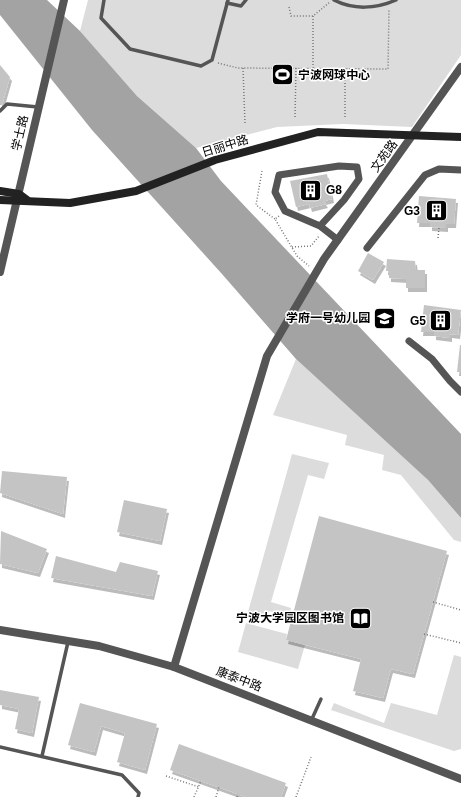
<svg xmlns="http://www.w3.org/2000/svg" width="461" height="797" viewBox="0 0 461 797" font-family="Helvetica,'Noto Sans SC',sans-serif">
<style>
.green{fill:#dcdcdc}
.water{fill:#a3a3a3}
.building{fill:#c4c4c4;filter:url(#shadow)}
.lines{fill:none;stroke-linecap:round;stroke-linejoin:round}
.path{stroke:#777;stroke-width:1.5;stroke-dasharray:1 2;stroke-linecap:butt}
.service{stroke:#555;stroke-width:3.5}
.minor{stroke:#555;stroke-width:7}
.tertiary{stroke:#555;stroke-width:8}
.secondary{stroke:#222;stroke-width:8}
.labels{text-anchor:middle;dominant-baseline:central;stroke-width:3;stroke-linejoin:round;paint-order:stroke}
.poi-label{font-size:12px;font-weight:bold;fill:#000;stroke:#fff;text-anchor:end}
.street-label{font-size:12px;fill:#000;stroke:#fff}
</style>
<defs>
<filter id="shadow"><feDropShadow dx="2" dy="4" stdDeviation="0" flood-color="#0004"/></filter>
</defs>
<rect width="100%" height="100%" fill="#fff"/>
<g class="green">
<polygon points="88,0 461,0 461,55 412,127 343,124 277,127 196,148 137,96 80,31"/>
<polygon points="296,359 428,480 461,518 461,542 454,540 401,475 382,470 384,455 345,445 347,435 273,415"/>
<polygon points="292,454 329,463 324,479 308,475 271,602 291,608 289,617 269,611 267,619 248,612"/>
<polygon points="246,623 287,634 286,640 305,645 298,669 238,652"/>
<polygon points="454,655 461,657 461,749 454,751 331,710 334,703 384,723 391,703 437,715"/>
</g>
<polygon class="water" points="0,0 47,0 80,31 137,96 196,148 221,181 461,434 461,518 428,480 296,359 222,274 92,130 0,15"/>
<g class="building">
<polygon points="0,65 10,77 2,105 0,105"/>
<polygon points="327,174 332,199 324,201 326,204 310,208 309,204 296,207 290,181"/>
<polygon points="419,196 456,199 454,224 446,224 446,228 430,227 430,223 417,223"/>
<polygon points="368,253 384,262 373,280 358,271"/>
<polygon points="387,259 415,261 416,270 425,270 425,288 406,288 406,279 389,278 389,271 386,271"/>
<polygon points="424,305 461,310 458,335 450,334 450,338 434,336 434,332 421,332"/>
<polygon points="460,345 461,345 461,372 457,372"/>
<polygon points="2,471 67,477 63,514 0,493"/>
<polygon points="124,500 167,509 160,541 117,532"/>
<polygon points="319,516 447,551 413,674 391,669 383,698 353,691 361,659 286,640"/>
<polygon points="1,531 47,549 38,573 0,564"/>
<polygon points="56,556 116,572 120,562 158,571 152,596 51,578"/>
<polygon points="0,690 39,697 32,733 15,729 19,709 0,705"/>
<polygon points="80,703 157,724 145,770 117,762 125,733 101,726 94,752 68,745"/>
<polygon points="179,744 286,783 281,797 246,797 170,770"/>
</g>
<g class="lines">
<g class="path">
<polyline points="289,7 291,16 313,16 330,2"/>
<polyline points="313,16 313,68"/>
<polyline points="218,63 238,68 388,69 389,9"/>
<polyline points="243,68 245,124"/>
<polyline points="345,68 345,117"/>
<polyline points="295,117 296,68"/>
<polyline points="262,171 256,205 275,219"/>
<polyline points="279,216 275,219 297,256 309,266"/>
<polyline points="438,238 439,228"/>
<polyline points="292,247 311,246 319,236"/>
<polyline points="433,602 461,610"/>
<polyline points="424,634 461,643"/>
<polyline points="166,776 199,787"/>
<polyline points="194,797 201,781"/>
<polyline points="216,797 219,787"/>
<polyline points="237,797 238,794"/>
<polyline points="296,797 311,757"/>
</g>
<g class="service">
<polyline points="104,0 101,18 130,49 201,66 212,60 228,0"/>
<path d="M334,0C353,10 376,9 396,0"/>
<polyline points="227,3 241,6 246,0"/>
<polyline points="0,111 7,104 38,107"/>
<polyline points="311,721 321,699"/>
<polyline points="0,747 122,775 139,793 138,797"/>
<polyline points="42,756 68,642"/>
</g>
<g class="minor">
<polyline points="320,226 344,200 359,179 357,167 339,166 279,175 275,192 285,211 320,226 338,240"/>
<polyline points="367,248 425,175 439,169 461,170"/>
<polyline points="409,341 432,359 450,381 461,392"/>
</g>
<g class="tertiary">
<polyline points="0,272 64,0"/>
<polyline points="0,630 99,646 174,667 461,779"/>
<polyline points="174,667 267,356 324,259 461,67"/>
</g>
<g class="secondary">
<polyline points="0,191 19,194 27,200"/>
<polyline points="0,200 70,203 136,191 215,160 318,132 461,137"/>
</g>
</g>
<defs>
<symbol id="stadium-square" viewBox="-11 -11 22 22"><rect x="-9" y="-9" width="18" height="18" rx="4" fill="#000" stroke="#fff"/><path d="M0-5a6.5 5 0 1 0 0 10a6.5 5 0 1 0 0-10ZM-3.5-1.8h7v3.6h-7Z" fill="#fff"/></symbol>
<symbol id="building-square" viewBox="-11 -11 22 22"><rect x="-9" y="-9" width="18" height="18" rx="4" fill="#000" stroke="#fff"/><path d="M-4-6H4V6H1V3H-1V6H-4ZM-2.5-4.3h1.7v1.8h-1.7ZM.8-4.3h1.7v1.8H.8ZM-2.5-1h1.7V.8h-1.7ZM.8-1h1.7V.8H.8Z" fill="#fff"/></symbol>
<symbol id="school-square" viewBox="-11 -11 22 22"><rect x="-9" y="-9" width="18" height="18" rx="4" fill="#000" stroke="#fff"/><path d="M0-5L7-2L0 1L-7-2ZM-4 1L0 2.5L4 1V4Q0 6-4 4Z" fill="#fff"/></symbol>
<symbol id="library-square" viewBox="-11 -11 22 22"><rect x="-9" y="-9" width="18" height="18" rx="4" fill="#000" stroke="#fff"/><path d="M-6-4Q-3-5.5-.7-3.5V5Q-3 3-6 4ZM6-4Q3-5.5 .7-3.5V5Q3 3 6 4Z" fill="#fff"/></symbol>
</defs>
<g fill-rule="evenodd">
<use href="#stadium-square" x="270" y="62" width="25" height="25"/>
<use href="#building-square" x="298" y="178" width="25" height="25"/>
<use href="#building-square" x="424" y="198" width="25" height="25"/>
<use href="#school-square" x="372" y="306" width="25" height="25"/>
<use href="#building-square" x="428" y="308" width="25" height="25"/>
<use href="#library-square" x="348" y="606" width="25" height="25"/>
</g>
<g class="labels">
<g class="poi-label">
<text x="298" y="75" text-anchor="start">宁波网球中心</text>
<text x="326" y="190" text-anchor="start">G8</text>
<text x="420" y="211">G3</text>
<text x="370" y="318">学府一号幼儿园</text>
<text x="426" y="321">G5</text>
<text x="344" y="618">宁波大学园区图书馆</text>
</g>
<g class="street-label">
<text transform="translate(20 133) rotate(-77)">学士路</text>
<text transform="translate(225 146) rotate(-17)">日丽中路</text>
<text transform="translate(384 156) rotate(-54)">文苑路</text>
<text transform="translate(239 679) rotate(21)">康泰中路</text>
</g>
</g>
</svg>
